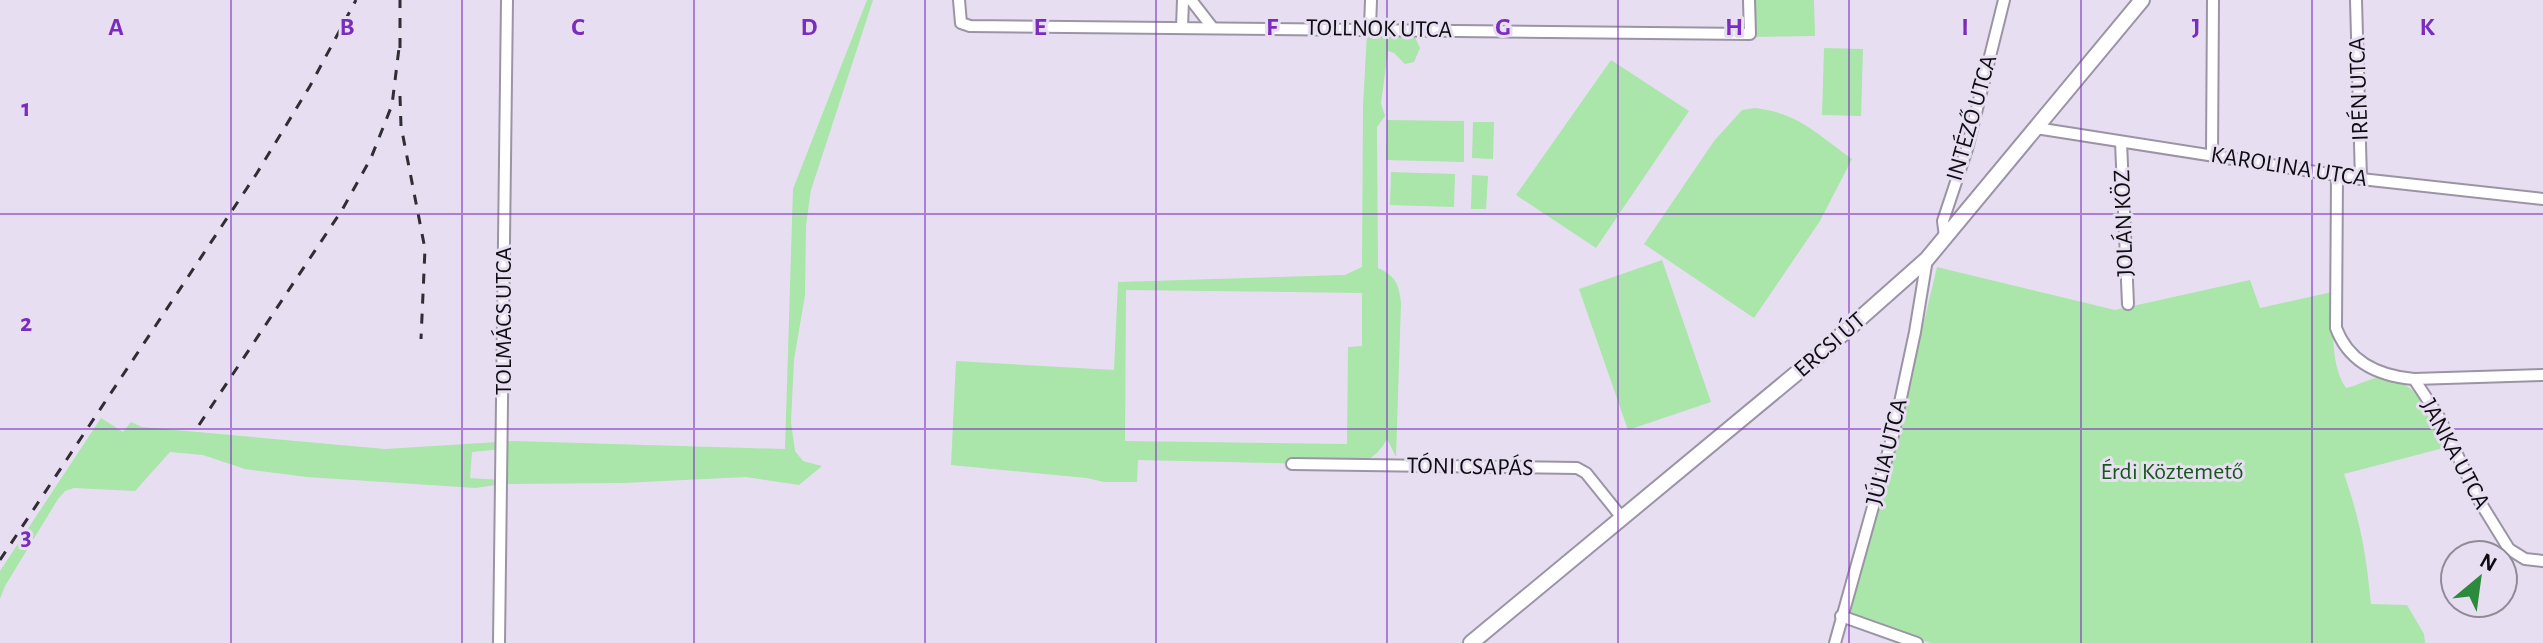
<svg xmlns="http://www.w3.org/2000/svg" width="2543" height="643" viewBox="0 0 2543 643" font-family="'Alegreya Sans',sans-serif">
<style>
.green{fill:#aae5aa;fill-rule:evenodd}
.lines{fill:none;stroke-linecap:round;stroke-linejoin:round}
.street-casing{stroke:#9b94a5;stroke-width:14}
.secondary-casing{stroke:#9b94a5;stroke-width:18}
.street{stroke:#fff;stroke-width:10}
.secondary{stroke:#fff;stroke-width:14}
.rail{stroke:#302d35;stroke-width:3;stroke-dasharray:10 10;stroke-linecap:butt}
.grid{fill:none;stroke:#7b2cbf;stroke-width:2;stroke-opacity:0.55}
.labels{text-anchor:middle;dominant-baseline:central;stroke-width:6;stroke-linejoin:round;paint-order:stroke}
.street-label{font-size:24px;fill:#0f0d13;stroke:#e7dff1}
.park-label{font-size:24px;fill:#15581b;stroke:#e7dff1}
.grid-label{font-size:26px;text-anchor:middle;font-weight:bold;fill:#7b2cbf;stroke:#e7dff1;stroke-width:6;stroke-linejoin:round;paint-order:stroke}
</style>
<rect width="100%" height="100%" fill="#e7dff1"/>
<g class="green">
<path d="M867,0H873L811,190L806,225L805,295L794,360L791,422L795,451L803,461L822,466L799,485L746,477L623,483L502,484L476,488L307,477L245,469L203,455L170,452L135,491L74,488L65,491L58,499L5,586L0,599V571L101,418L123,432L131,422L142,427L385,449L514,441L785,449L793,189ZM502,449V480L470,478L472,452Z"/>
<polygon points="1752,0 1814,0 1815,36 1751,37"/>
<path d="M1367,33H1413L1420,48L1414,62L1405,64L1394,53L1388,51L1381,103L1385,116L1377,127L1378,268C1396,276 1399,285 1401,303L1396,457L1387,439C1378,455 1370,460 1353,465L1138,460L1137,482H1104L1087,478L951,465L956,361L1114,370L1118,282L1345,275L1362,267L1363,106ZM1126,290L1362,293V346L1348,347L1347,444L1125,441Z"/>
<polygon points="1824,48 1863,49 1861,116 1822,115"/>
<polygon points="1611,60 1689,111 1596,248 1516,195"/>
<path d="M1755,108C1799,113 1817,134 1852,159L1820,221L1754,318L1644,244L1714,141L1742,110Z"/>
<polygon points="1387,120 1464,121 1464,162 1386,160"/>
<polygon points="1473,122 1494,122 1493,159 1472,158"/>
<polygon points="1391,172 1455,174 1454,207 1390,205"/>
<polygon points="1472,175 1488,176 1486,209 1471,209"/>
<polygon points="1662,260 1711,402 1628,430 1579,289"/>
<path d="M1937,267L2115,310L2250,280L2260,308L2332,292C2334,321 2329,364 2346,388C2356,386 2366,380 2376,378C2414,374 2437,418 2451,446L2344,474C2361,523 2366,554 2371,604L2407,605L2424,634L2425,643H1931L1847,615L1894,448Z"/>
</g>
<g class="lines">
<defs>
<g id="street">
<polyline points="959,0 961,23 970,26 1750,34 1749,0"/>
<polyline points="1191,0 1212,27"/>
<polyline points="2356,0 2361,179"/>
<polyline points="1182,28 1183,0"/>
<polyline points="1370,28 1371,0"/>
<polyline points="2036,128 2361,179 2543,199"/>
<polyline points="2121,142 2128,304"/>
<polyline points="2212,155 2213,0"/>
<path d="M2337,175L2336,328C2349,363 2379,376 2414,379L2439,417L2480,502L2509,549L2525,559L2543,561"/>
<polyline points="1945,237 1943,221 1967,149 2004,0"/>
<polyline points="2414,379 2543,375"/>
<polyline points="1292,464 1577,468 1586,473 1623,519"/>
<polyline points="1841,616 1917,643"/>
<polyline points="499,643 507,0"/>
<polyline points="1835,643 1893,435 1915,332 1927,259"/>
</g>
<polyline id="secondary" points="1471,643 1821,353 1927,259 2142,0"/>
</defs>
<use href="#street" class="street-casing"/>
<use href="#secondary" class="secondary-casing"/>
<use href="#street" class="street"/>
<use href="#secondary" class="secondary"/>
<g class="rail">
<polyline points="400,48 400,0"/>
<polyline points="400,96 401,126 425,249 421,339"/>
<polyline points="199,425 342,210 371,158 392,105 400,40"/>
<polyline points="0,560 257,173 310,86 356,0"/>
</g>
</g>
<path class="grid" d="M231,0V643M462,0V643M694,0V643M925,0V643M1156,0V643M1387,0V643M1618,0V643M1849,0V643M2081,0V643M2312,0V643M0,214H2543M0,429H2543"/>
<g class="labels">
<g class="street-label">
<text transform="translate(1379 29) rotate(1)">TOLLNOK UTCA</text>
<text transform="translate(2359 89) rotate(-92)">IRÉN UTCA</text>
<text transform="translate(1972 118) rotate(-74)">INTÉZŐ UTCA</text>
<text transform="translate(2289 167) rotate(9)">KAROLINA UTCA</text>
<text transform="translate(2124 223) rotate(-92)">JOLÁN KÖZ</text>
<text transform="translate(504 321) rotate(-90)">TOLMÁCS UTCA</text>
<text transform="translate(1830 345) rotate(-41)">ERCSI ÚT</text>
<text transform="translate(1887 452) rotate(-76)">JÚLIA UTCA</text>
<text transform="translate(2455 454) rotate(62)">JANKA UTCA</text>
<text transform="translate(1470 467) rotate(1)">TÓNI CSAPÁS</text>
</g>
<g class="park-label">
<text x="2172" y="472">Érdi Köztemető</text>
</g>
</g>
<g class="grid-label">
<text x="116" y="35">A</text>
<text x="347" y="35">B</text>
<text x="578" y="35">C</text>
<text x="809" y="35">D</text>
<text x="1040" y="35">E</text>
<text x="1272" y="35">F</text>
<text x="1503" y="35">G</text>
<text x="1734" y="35">H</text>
<text x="1965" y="35">I</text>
<text x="2196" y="35">J</text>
<text x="2427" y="35">K</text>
<text x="26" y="116">1</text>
<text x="26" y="331">2</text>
<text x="26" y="545">3</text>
</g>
<g transform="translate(2479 579) rotate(29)"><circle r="38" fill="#e7dff1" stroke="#918b98" stroke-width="2"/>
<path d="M0-6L14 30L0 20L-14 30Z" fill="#2c8a3c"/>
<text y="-12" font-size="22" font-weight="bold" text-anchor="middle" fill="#0f0d13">N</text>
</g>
</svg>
